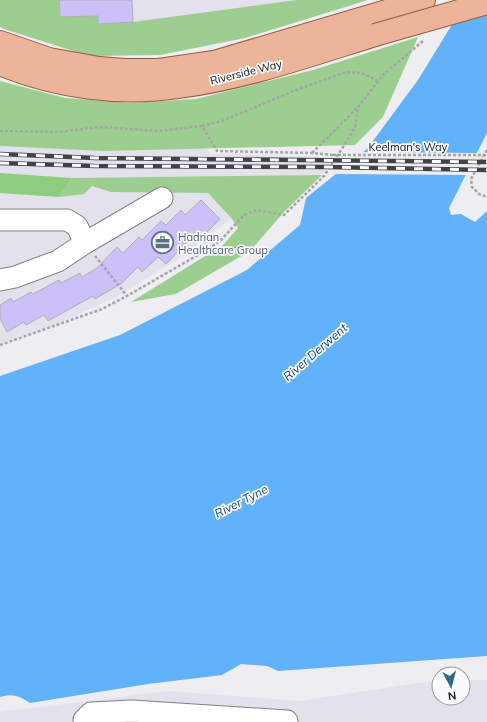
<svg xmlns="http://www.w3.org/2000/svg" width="487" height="722" viewBox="0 0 487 722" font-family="Mulish,sans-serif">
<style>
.built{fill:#e3e1ec}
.green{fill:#9cce90}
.forest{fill:#8dce7e}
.water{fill:#61b2f8}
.pier{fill:#eeedf2}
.building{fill:#cdbff7;stroke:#b0afb3}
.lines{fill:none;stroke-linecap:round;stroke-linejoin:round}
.minor-casing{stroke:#818084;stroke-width:23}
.major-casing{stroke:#975a3e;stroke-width:24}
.path{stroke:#a5a4a8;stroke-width:2.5;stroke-dasharray:3 2;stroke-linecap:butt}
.minor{stroke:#fff;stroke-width:21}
.major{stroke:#ecb499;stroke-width:22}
.rail-casing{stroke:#424244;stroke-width:4.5}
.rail{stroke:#fbfbfe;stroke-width:3;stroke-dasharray:9;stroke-linecap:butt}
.major-bridge-casing{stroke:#975a3e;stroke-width:24;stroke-linecap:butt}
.path-bridge{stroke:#a5a4a8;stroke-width:2.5;stroke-dasharray:3 2;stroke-linecap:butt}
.major-bridge{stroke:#ecb499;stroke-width:22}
.labels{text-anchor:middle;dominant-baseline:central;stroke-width:3.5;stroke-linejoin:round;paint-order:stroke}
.street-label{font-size:11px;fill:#111113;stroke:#fbfbfe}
.service-label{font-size:11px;fill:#4e5e75;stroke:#fbfbfe;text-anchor:start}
.water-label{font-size:12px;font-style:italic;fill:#084773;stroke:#fbfbfe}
</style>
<rect width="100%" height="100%" fill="#eeedf2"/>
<g class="built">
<polygon points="0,0 307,0 109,37"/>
<polygon points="197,133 210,154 333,157 323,173 272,190 208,193 231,219 177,260 116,297 57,324 0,343 0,189 88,191 0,186 0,135"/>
<polygon points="438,680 439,698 463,698 463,680 487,680 487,722 0,722 0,712 168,691 300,701"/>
</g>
<g class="green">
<polygon points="0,0 59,0 60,17 98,16 98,24 133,22 297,0 368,0 245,38 160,55 89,56 4,29 0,27"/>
<polygon points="418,37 383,117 355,145 104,151 0,146 0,81 65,98 130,103 196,99 313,70"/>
<polygon points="322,175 284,212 250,251 176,294 131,302 223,245 238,228 232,219 208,193 111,192 92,186 84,194 59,197 72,178"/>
</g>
<polygon class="forest" points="0,173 72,178 59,197 0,193"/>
<path class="water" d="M467,0H487V133L449,208L451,215L461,214L475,222L487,211V656L278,671L267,666L241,664L222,675L148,684L30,703C19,696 13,693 0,697V376L120,335L247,270L300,225L306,198L367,149L418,80Z"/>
<polygon class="pier" points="359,152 479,153 468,175 333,174"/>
<g class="building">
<polygon points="59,0 132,0 133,22 98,24 98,16 60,17"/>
<polygon points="201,200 220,219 205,234 200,229 166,264 158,257 142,272 138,267 122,283 95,299 93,296 48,321 44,315 26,325 24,322 7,332 0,318 0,305 11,298 13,302 31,292 33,294 59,280 61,283 80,273 82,277 97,268 117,247 123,253 139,237 142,240 161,221 166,225 181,210 185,215"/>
</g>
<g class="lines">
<defs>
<g id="minor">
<polyline points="0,220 67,220 77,226 85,243"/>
<polyline points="0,280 15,277 58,261 85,243 162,198"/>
<polyline points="84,722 84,720 91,713 132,711 287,721"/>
</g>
<g id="major">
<polyline points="0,42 49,59 99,68 125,70 159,70 214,62 424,0"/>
<path d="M0,64C55,87 120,96 179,87C246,78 311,55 375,35"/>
</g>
</defs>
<use href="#minor" class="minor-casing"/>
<use href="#major" class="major-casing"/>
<g class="path">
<polyline points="202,126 222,121 291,92 346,72 362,73 378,81"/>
<polyline points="0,131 58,132 100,127 159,131 202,126 217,151 312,153 333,155"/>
<polyline points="487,150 471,179 472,187 479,194 487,197"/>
<polyline points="312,153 358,107 383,75 424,40"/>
<polyline points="95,256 127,296"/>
<polyline points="0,345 102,309 127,296 210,248 221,240 244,215 257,210 284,215 324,176 343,147 355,127 357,117 358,107"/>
</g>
<use href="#minor" class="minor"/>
<use href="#major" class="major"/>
<defs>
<g id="rail">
<polyline points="0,154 95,158 487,162"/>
<polyline points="0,163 95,166 327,167 487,170"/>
</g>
</defs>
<use href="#rail" class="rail-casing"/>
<use href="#rail" class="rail"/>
<defs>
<polyline id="major-bridge" points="375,35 487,3"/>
</defs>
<use href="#major-bridge" class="major-bridge-casing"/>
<polyline class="path-bridge" points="333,155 487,155"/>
<use href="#major-bridge" class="major-bridge"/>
</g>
<defs>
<symbol id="office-ring" viewBox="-11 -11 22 22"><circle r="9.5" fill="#fbfbfe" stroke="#5c6f8a" stroke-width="1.5"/><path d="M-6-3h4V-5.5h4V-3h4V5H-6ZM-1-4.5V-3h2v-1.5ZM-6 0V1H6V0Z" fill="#5c6f8a"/></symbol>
</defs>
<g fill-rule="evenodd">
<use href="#office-ring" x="150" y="230" width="25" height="25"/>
</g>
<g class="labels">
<g class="street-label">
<text transform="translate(246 72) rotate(-14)">Riverside Way</text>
<text x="408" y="147">Keelman's Way</text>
</g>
<g class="service-label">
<text x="178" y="237">Hadrian<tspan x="178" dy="13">Healthcare Group</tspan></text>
</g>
<g class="water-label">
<text transform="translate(315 352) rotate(-41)">River Derwent</text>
<text transform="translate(241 501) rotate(-27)">River Tyne</text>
</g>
</g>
<g transform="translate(451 686) rotate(173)"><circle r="19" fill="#fbfbfe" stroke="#9d9da0"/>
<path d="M0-3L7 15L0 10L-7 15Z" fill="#2e6b82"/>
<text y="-6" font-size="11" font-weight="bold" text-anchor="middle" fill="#111113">N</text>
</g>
</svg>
